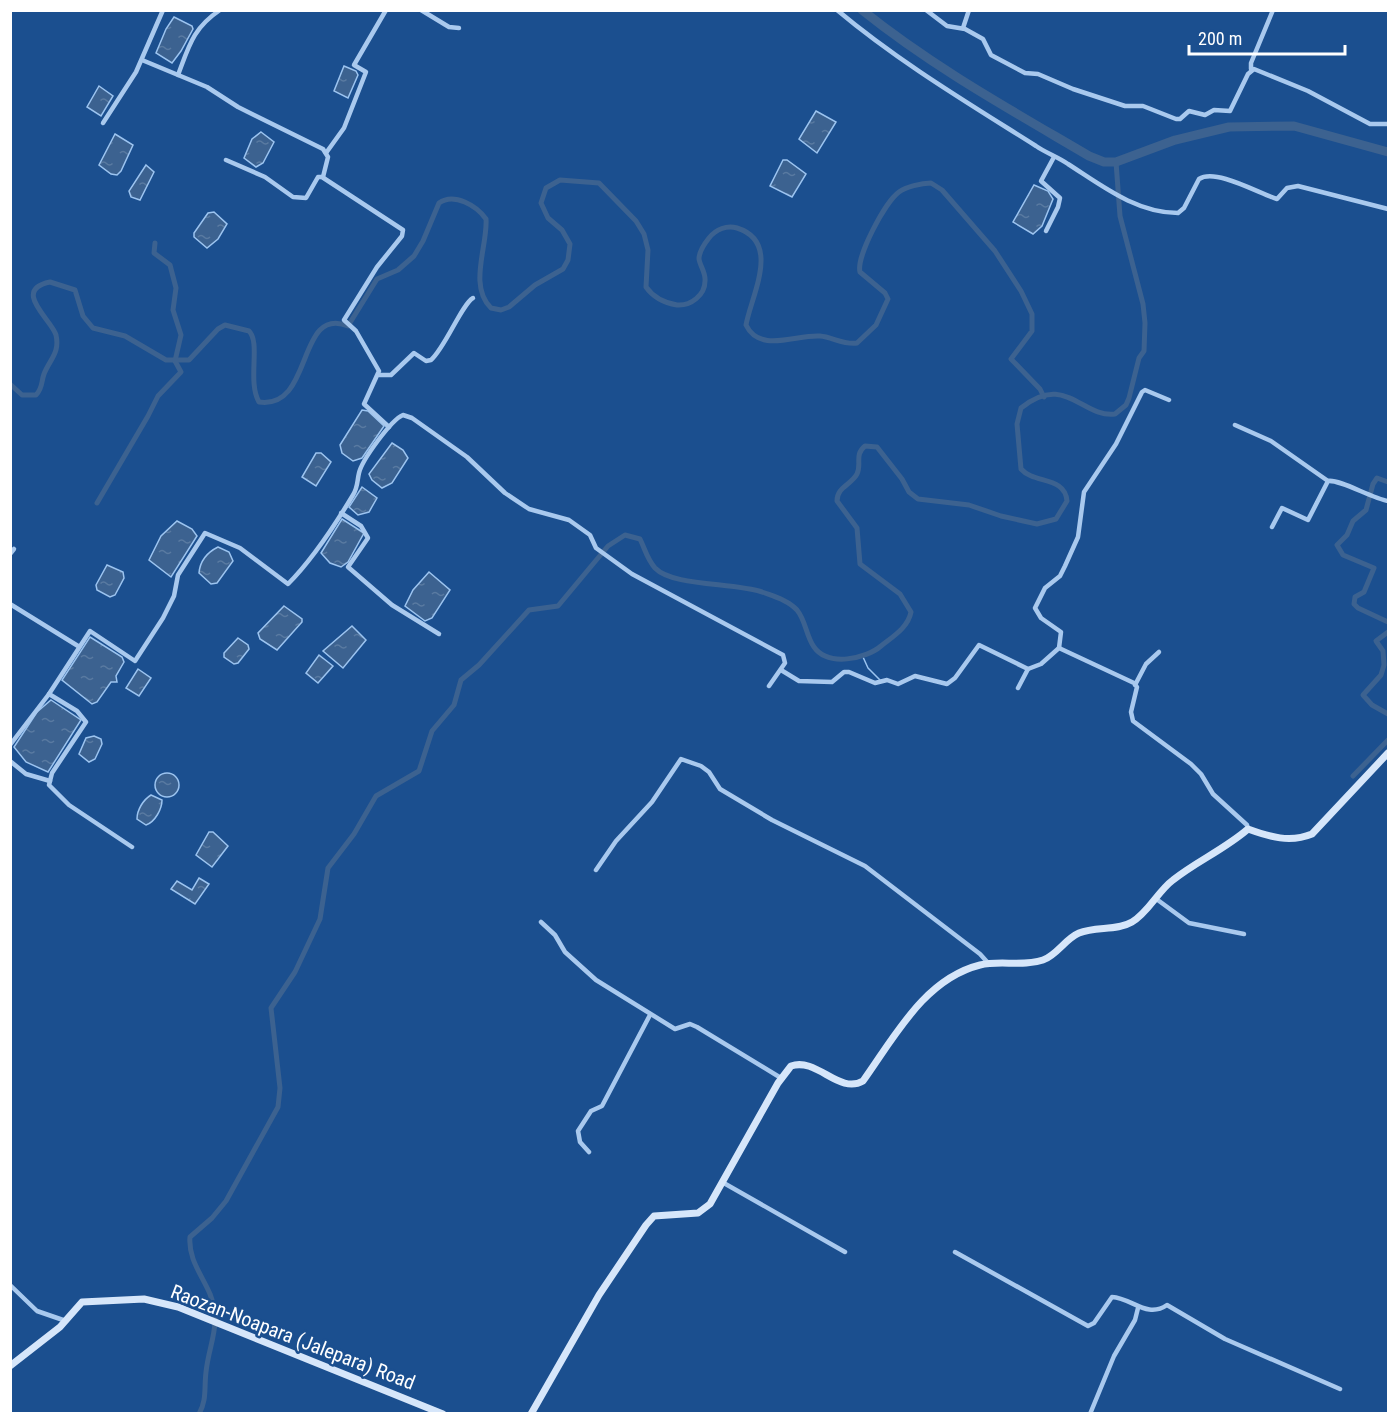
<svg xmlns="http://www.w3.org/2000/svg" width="1399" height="1424" viewBox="0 0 1399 1424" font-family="'Roboto Condensed',sans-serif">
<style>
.water{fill:url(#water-ripples);stroke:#9cc4f0;stroke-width:1.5}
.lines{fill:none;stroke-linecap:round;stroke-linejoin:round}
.stream{stroke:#9cc4f0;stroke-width:1.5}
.canal{stroke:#3c6290;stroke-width:5}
.river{stroke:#3c6290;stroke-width:9}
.street{stroke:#a9c9ee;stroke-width:4.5}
.secondary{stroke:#d6e6fa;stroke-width:7}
.labels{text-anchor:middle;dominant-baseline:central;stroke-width:5;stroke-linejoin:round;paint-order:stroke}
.street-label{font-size:20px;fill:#fff;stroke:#1b4f8f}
</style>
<defs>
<pattern id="water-ripples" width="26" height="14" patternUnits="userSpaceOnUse" patternTransform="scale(1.5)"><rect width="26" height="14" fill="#3c6290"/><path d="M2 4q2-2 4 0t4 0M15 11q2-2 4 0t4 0" fill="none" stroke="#597aa1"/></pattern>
</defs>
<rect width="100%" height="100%" fill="#1b4f8f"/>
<g class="water">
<polygon points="174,17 192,26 193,29 181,51 172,63 156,53 166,29"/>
<polygon points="344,66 356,71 358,75 348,98 334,91"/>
<polygon points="99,86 113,96 101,116 87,107"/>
<polygon points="816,111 836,122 817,153 799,139"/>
<polygon points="261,132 274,142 263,163 256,167 244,158 252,139"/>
<polygon points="115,134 133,145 121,171 117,175 111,174 99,165"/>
<polygon points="783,160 787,160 806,174 792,197 770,186"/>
<polygon points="146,165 154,172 140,200 131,197 129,191"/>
<polygon points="1034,185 1048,191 1053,199 1042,226 1033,234 1013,222"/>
<polygon points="214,212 227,224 218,239 207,248 194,237 194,233 208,213"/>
<polygon points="362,410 368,411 384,426 362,458 353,461 342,453 340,445"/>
<polygon points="392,443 403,450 408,458 392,483 382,488 372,480 369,474"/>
<polygon points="316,453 321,453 331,462 316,486 302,477"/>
<polygon points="362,487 377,498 369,512 358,515 349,507"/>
<polygon points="342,519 364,533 348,562 341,567 330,563 321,553"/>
<polygon points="177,521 192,529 197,536 171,577 149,560 161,536"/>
<path d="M218,547L229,552L233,561L217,583L211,584L199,573C200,561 208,552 218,547Z"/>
<polygon points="107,565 123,572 124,578 115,595 110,597 97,590 96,585"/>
<polygon points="429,572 450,590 432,618 425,621 405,606 413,590"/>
<polygon points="284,606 302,619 302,622 277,650 260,639 258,633"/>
<polygon points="352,626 366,640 343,668 323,651"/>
<polygon points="90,637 122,657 124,662 116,676 117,682 111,682 97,702 92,704 62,680"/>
<polygon points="238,638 248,645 249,649 238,663 234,664 224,657 224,653"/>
<polygon points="319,655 333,666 318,683 306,673"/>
<polygon points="138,669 151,678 139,696 126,688"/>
<polygon points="51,700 81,720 48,772 26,762 14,747 37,712"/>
<polygon points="94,736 101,739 102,744 95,759 89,762 79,754 86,738"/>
<circle cx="167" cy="785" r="12"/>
<path d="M151,795L162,800C162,809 155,822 146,825L137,819C137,810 143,800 151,795Z"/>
<polygon points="209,832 213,832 228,846 212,867 196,855"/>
<polygon points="199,878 209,884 195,904 171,889 177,881 192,890"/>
</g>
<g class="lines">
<polyline class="stream" points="863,657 868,668 880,680"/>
<g class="canal">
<path d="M10,384L22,395H36C43,388 41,382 44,374C50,359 60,353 56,335C52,320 11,290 50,282L75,290L83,316L93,328L125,336L166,360H189L218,329L225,325L249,331C261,343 247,381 259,402C314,410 296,305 348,326L377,279L398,270L414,256L423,241L439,203C454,192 477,206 486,219C488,245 468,286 491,308L501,310L509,307L535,285L563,269L568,260L570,244L562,230L548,218L541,203L546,188L560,180L599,183L636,221L644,234L648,250L646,287C653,297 665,303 677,305C691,306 705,295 705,281C706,273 700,266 699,259C699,252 705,243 709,238C716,229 727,225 737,228C782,242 751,296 746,325C760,354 797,334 820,336C832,337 844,345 857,343L876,325L888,299L885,293L860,272C856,257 885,202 899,192C906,187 921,183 931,183L942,190L995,251L1021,291L1032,314V331L1011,359L1040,389L1044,397"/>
<polyline points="1388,482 1377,478 1373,484 1366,510 1353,521 1347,535 1337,545 1343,555 1374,568 1364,592 1355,597 1354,604 1358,608 1388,622"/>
<polyline points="97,503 148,416 158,396 181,372 175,361 181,335 173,310 176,288 170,265 154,253 155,243"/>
<polyline points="1388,632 1376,641 1383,651 1384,665 1381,675 1363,695 1372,705 1388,714"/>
<polyline points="1353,776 1388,740"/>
<path d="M199,1414C207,1400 204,1388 206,1372C209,1343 222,1325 210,1294C202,1275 188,1259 190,1237L212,1218L226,1201L278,1107L280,1088L271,1008L295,972L320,919L328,868L354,834L376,796L419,771L432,731L454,705L461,680L479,665L529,610L558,606L608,546L625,535L640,539C645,549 647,559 655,568C673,587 736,582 765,593C776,597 789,601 797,610C806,621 806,636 814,647C828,667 866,659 881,646C892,637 908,628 911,612L900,594L860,564L857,528L837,501C837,487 851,485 857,474C862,464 854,455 865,446L877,447L902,479L909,492L918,499L969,505L1001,516L1037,524L1056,519L1067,501C1065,476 1034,484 1021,469L1017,424L1021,408C1065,372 1082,418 1115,414L1126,405L1129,398L1139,358L1144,351L1145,323L1143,304L1120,216L1116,162"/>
</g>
<path class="river" d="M862,10C933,67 1011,110 1089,156L1104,162H1116L1175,140L1229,127L1294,126L1388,152"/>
<g class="street">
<polyline points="421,10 449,27 459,28"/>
<path d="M837,10C899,62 968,103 1036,146C1046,153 1058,157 1068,164C1101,185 1136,213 1178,213L1184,208L1199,179C1216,168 1260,194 1277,199L1287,188L1298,186L1388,209"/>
<polyline points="926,10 947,26 965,29 983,39 991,55 1025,73 1038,74 1073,89 1125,106 1143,106 1176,119 1180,119 1189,111 1205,115 1214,110 1230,111 1248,74 1254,69 1308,91 1370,124 1388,124"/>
<polyline points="963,28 969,10"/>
<polyline points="142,60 207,87 238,107 323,149 328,157 323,177"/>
<polyline points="1251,69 1251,63 1273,10"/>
<path d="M178,75C189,46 193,28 220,10"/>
<polyline points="103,123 136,72 163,10"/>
<polyline points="326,153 344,128 366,72 354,65 386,10"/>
<polyline points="226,160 265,177 293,197 306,198 318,177 322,177 403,230 402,236 377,267 344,320 356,331 379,371 364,404 389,427"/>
<polyline points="1046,231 1058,207 1060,198 1041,181 1054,157"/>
<path d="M379,375H391L414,353L426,361L431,360C445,348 462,304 473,298"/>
<polyline points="1235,425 1271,441 1328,481"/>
<polyline points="341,513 361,526 368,538 348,567 392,605 439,634"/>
<path d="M1272,527L1282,508L1308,520L1328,481C1340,479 1371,498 1388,501"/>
<polyline points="10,554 14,549"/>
<polyline points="10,604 78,646"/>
<polyline points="1059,648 1061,632 1041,618 1035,608 1045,588 1060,576 1065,566 1078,537 1084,492 1116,444 1142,392 1145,390 1169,400"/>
<polyline points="781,670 799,681 832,682 844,672 849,672 875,683 887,680 898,684 915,676 947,684 955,678 979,645 1028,669 1041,664 1059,648 1134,683 1137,687 1131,712 1133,721 1191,764 1201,774 1213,794 1247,825 1248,829"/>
<polyline points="1135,685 1146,664 1159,652"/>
<polyline points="1018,688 1028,669"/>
<polyline points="49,694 77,711 86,722 52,773 49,785 69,805 132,847"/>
<path d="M10,745L49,694L90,631L135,661L163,618L174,596L178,575L205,533L240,548L288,584C313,559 335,525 353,495C358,487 357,481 359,473C362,460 391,420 403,415L412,418L467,457L505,493L529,509L569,520L590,535L596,548L632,574L783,655L785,663L769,686"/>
<polyline points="10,761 26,774 50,781"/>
<polyline points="596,870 616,841 652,802 681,759 701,766 709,772 720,789 772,820 865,866 980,954 989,964"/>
<polyline points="1155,898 1189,923 1244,934"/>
<polyline points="541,922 555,935 565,952 596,980 675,1029 690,1024 697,1027 781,1078"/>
<polyline points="589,1152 580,1142 578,1131 591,1111 602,1106 650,1015"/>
<polyline points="722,1182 845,1252"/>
<path d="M955,1252L1088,1326L1094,1323L1112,1297C1132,1298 1147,1319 1167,1305L1225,1339L1340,1389"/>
<polyline points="10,1285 37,1311 66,1321"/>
<polyline points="1090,1414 1114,1356 1135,1320 1138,1308"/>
</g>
<g class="secondary">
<polyline points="10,1366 60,1327 82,1302 144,1299 178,1307 443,1414"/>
<path d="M531,1414L599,1295L646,1225L654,1216L698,1213L710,1204L778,1083L791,1066C817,1057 839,1095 863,1081C894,1038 924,979 980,965C1000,960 1023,967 1043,960C1057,955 1065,939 1079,933C1095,926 1117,931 1132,922C1148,913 1158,891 1173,880C1197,861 1225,849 1248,829C1270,837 1290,843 1312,834L1388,753"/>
</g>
</g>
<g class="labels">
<g class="street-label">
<text transform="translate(293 1337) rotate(21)">Raozan-Noapara (Jalepara) Road</text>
</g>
</g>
<rect width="1399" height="1424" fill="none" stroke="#ffffff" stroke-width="24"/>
<path d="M1189 45v9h156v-9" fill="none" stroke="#ffffff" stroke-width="3"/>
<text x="1198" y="45" font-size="18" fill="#ffffff" stroke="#1b4f8f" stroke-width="4.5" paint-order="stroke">200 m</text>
</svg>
